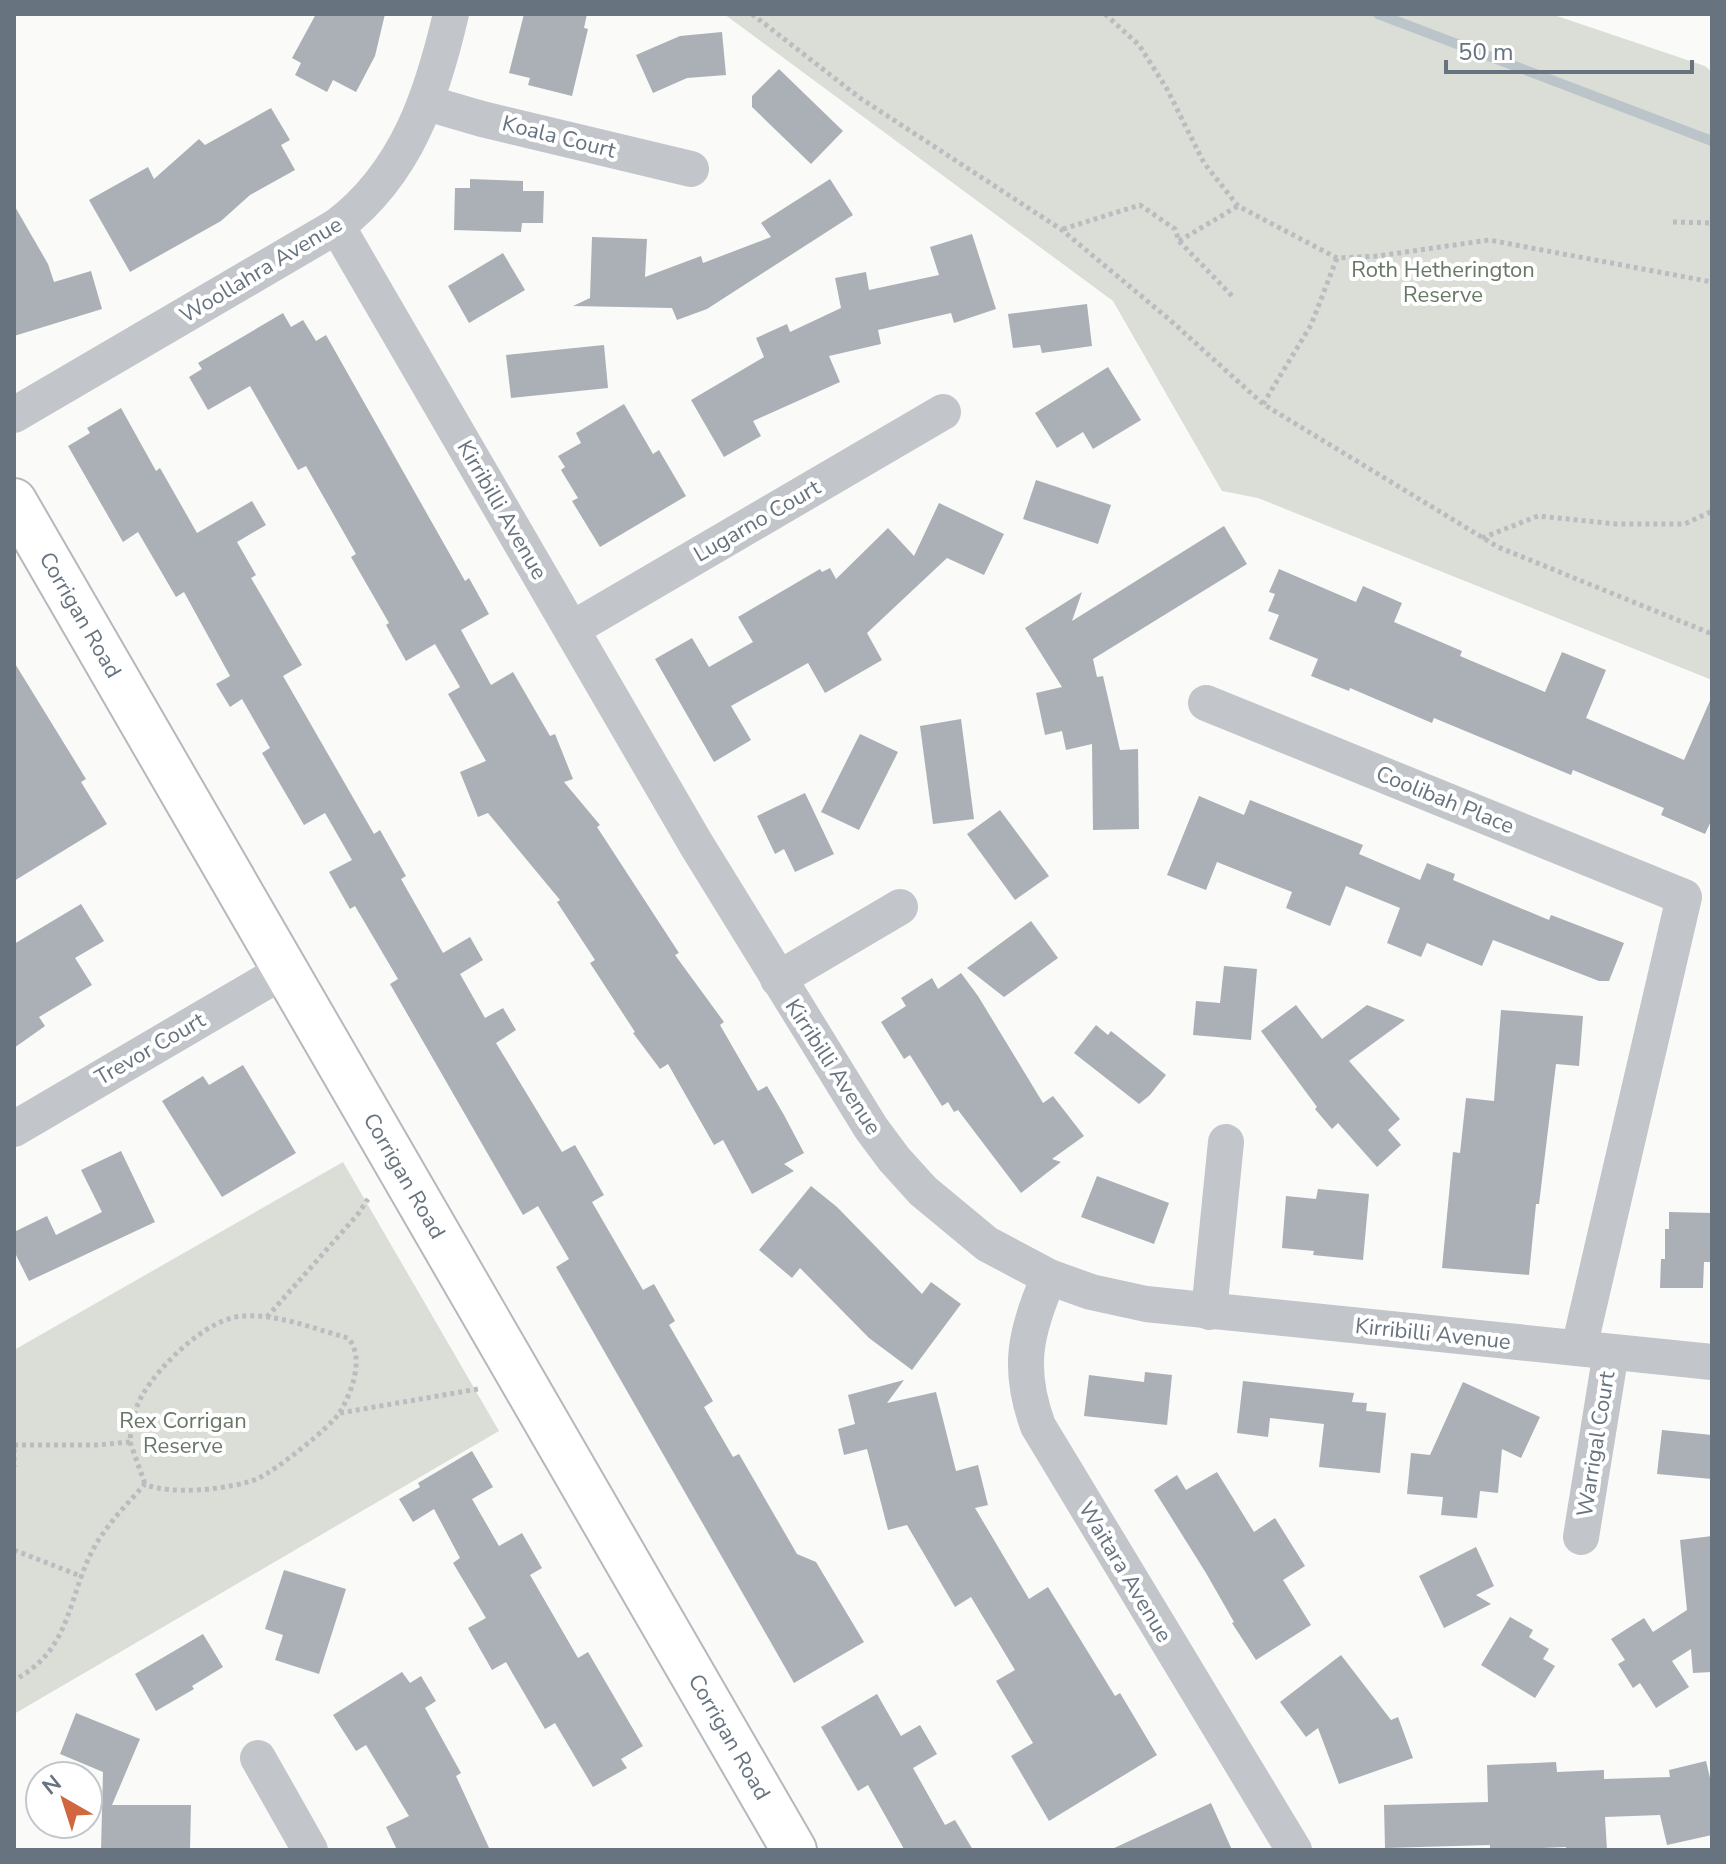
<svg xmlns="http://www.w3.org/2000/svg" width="1726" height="1864" viewBox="0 0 1726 1864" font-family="'Nunito Sans',sans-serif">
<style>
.green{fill:#daded7}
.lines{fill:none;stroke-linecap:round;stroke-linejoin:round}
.stream{stroke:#bbc4c8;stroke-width:10}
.building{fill:#aab0b6}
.secondary-casing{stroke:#b4b9be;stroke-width:48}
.path{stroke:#babdc0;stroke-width:5;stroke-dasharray:4 4;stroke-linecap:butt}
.minor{stroke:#c2c5c9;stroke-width:36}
.secondary{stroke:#fff;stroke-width:44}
.labels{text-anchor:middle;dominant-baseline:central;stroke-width:8;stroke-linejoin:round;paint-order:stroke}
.street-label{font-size:22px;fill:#677480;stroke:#fff}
.park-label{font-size:22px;fill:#687866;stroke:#fff}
</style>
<rect width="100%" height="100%" fill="#fafaf8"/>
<g class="green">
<polygon points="724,14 1551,14 1705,66 1712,72 1712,680 1258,498 1222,491 1113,301"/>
<polygon points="343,1162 499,1431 14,1714 14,1350"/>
</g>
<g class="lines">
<polyline class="stream" points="1378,14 1712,141"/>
</g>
<g class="building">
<polygon points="316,14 385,14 375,56 356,92 333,80 327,92 295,75 301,63 292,58"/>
<polygon points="524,14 587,14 584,28 588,29 572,96 528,85 530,78 509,73"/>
<polygon points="722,32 726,75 687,78 653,93 636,55 680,36"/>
<polygon points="779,69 843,131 811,164 752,107 752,96"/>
<polygon points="271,108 290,140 281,145 295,170 250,195 221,221 130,272 89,200 148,167 154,179 199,139 205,145"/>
<polygon points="470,179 523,181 523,191 544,191 543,223 522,223 521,232 454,230 455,188 470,188"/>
<polygon points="830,179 853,215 707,309 677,320 672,308 573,306 590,298 592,237 647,239 645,277 701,256 703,263 771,237 761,223"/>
<polygon points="14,205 48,264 54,282 91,271 102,309 14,336"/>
<polygon points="972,234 996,309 954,323 951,313 878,330 881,344 829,356 840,382 753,421 761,436 724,457 691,400 764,357 756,338 787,324 790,332 841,308 835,278 866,272 869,290 939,275 930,247"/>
<polygon points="503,253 525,290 469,323 448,286"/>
<polygon points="1087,304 1092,346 1042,353 1040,345 1013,348 1008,314"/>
<polygon points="283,313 291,327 303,320 316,341 326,335 465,581 469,578 489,614 461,630 491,685 513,672 550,736 555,734 573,779 564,782 600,825 597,827 679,953 675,955 724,1022 720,1025 758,1091 767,1086 784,1115 804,1153 784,1164 794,1171 752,1194 723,1140 714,1145 668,1064 660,1069 633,1033 635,1032 590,963 595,960 557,902 560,900 488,813 478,817 460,772 486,761 448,694 460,687 435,644 406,661 386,625 389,623 351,557 356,554 306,466 298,470 250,386 208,410 189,377 202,369 198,363"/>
<polygon points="604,345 608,388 511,398 506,355"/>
<polygon points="1108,367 1141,420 1093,449 1083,432 1057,448 1035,413"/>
<polygon points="624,404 653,454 659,450 686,496 600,547 572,501 578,498 561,470 565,467 558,456 581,443 576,433"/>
<polygon points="121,408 156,471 160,468 197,533 252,501 266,525 237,542 256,575 251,578 302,665 283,676 374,834 380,830 406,876 401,879 443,953 470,937 483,960 460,974 485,1018 503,1008 516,1030 496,1043 562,1152 575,1145 604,1195 592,1202 643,1290 654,1284 675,1321 669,1325 713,1401 704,1407 733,1457 739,1454 797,1554 816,1562 864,1642 794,1683 556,1267 569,1259 538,1206 523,1215 390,984 398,979 355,906 350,909 329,872 352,860 325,813 304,825 262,753 270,748 242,699 230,707 216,684 230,676 184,592 176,597 138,532 123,542 68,446 90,433 87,428"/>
<polygon points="1036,480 1111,505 1098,544 1023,519"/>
<polygon points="939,503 1004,534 984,575 947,558 867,633 882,660 825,693 808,663 731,706 751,740 714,762 655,659 692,638 709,667 753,642 738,617 820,569 822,572 830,568 836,579 888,528 914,556"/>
<polygon points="1224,526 1247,564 1093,659 1097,677 1103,676 1120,750 1138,749 1139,829 1093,830 1092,744 1066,750 1062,731 1045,735 1036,693 1062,687 1025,628 1082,592 1072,621"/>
<polygon points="1279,569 1356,602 1363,586 1402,603 1394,622 1462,651 1460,656 1545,692 1562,652 1606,670 1586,718 1684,760 1712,696 1712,819 1705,834 1661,815 1664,808 1573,770 1571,775 1434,718 1432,723 1350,688 1349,691 1311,676 1318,659 1269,639 1279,615 1268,611 1275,594 1269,592"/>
<polygon points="14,662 86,779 81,782 107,824 14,881"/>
<polygon points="961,719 974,819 933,824 920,726"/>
<polygon points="860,734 898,752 859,830 821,812"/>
<polygon points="805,793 834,854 795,872 784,849 775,854 757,816"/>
<polygon points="1199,796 1244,815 1250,800 1363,845 1359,854 1420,880 1427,863 1455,874 1453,880 1549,920 1551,915 1624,943 1609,981 1599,981 1493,940 1482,966 1427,943 1421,957 1387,943 1400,908 1346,886 1330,926 1286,908 1292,892 1217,862 1206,890 1167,875"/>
<polygon points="1000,810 1049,876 1015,900 967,834"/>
<polygon points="81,904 104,941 75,958 92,985 39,1017 45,1026 14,1048 14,944"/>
<polygon points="1031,921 1058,958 1004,997 967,968"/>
<polygon points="1224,966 1257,969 1251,1040 1193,1035 1196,1001 1220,1003"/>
<polygon points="961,973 978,996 1043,1103 1053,1096 1084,1136 1052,1159 1061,1162 1021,1193 958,1110 954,1112 948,1102 942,1106 910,1055 904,1059 881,1022 906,1006 901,998 932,978 938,989"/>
<polygon points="1296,1005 1322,1039 1367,1005 1405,1020 1349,1061 1400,1119 1388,1130 1401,1145 1377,1167 1338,1123 1332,1129 1315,1109 1317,1107 1261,1031"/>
<polygon points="1501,1010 1583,1016 1579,1066 1556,1064 1539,1204 1536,1204 1529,1275 1442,1268 1453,1152 1460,1153 1466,1098 1494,1101"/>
<polygon points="1096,1025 1108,1035 1111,1031 1166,1075 1150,1095 1139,1104 1074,1053"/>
<polygon points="243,1065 296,1153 222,1197 162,1101 203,1076 209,1085"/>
<polygon points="121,1151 155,1222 29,1281 14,1251 14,1232 47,1216 56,1235 102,1212 81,1170"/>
<polygon points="1097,1176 1169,1203 1154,1244 1081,1217"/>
<polygon points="811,1186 837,1207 922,1294 931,1282 961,1304 912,1370 869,1338 800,1268 792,1278 759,1250"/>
<polygon points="1318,1189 1369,1194 1363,1260 1313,1255 1314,1251 1282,1248 1286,1196 1316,1199"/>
<polygon points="1669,1212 1712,1213 1712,1262 1704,1262 1703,1288 1660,1288 1661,1259 1665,1259 1665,1229 1669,1229"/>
<polygon points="1145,1372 1172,1375 1167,1425 1084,1416 1089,1375 1144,1382"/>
<polygon points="904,1380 887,1403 936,1392 956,1471 978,1465 988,1505 975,1508 1029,1599 1048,1587 1115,1696 1120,1693 1157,1755 1049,1821 1011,1756 1033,1743 996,1681 1015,1670 971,1597 955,1607 907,1525 888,1530 867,1449 844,1455 838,1429 855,1424 848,1395"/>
<polygon points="1243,1381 1354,1393 1352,1402 1367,1403 1366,1411 1386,1413 1380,1473 1319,1467 1324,1424 1270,1418 1268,1437 1237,1433"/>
<polygon points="1463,1382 1540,1417 1521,1458 1502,1449 1498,1493 1480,1491 1477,1518 1441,1515 1443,1497 1407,1494 1411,1453 1430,1455"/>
<polygon points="1662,1430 1712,1435 1712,1479 1657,1474"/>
<polygon points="472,1451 493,1487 472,1499 499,1546 522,1533 542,1568 530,1575 578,1658 588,1652 643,1746 621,1759 627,1768 593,1787 555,1723 545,1729 506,1662 492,1670 468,1628 486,1618 453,1563 460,1558 434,1509 413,1522 399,1499 420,1487 418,1483"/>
<polygon points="1217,1472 1254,1532 1275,1518 1305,1566 1283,1580 1311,1625 1256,1660 1232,1623 1234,1622 1206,1573 1154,1490 1177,1475 1186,1490"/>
<polygon points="1712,1536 1712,1672 1693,1673 1691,1649 1672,1661 1689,1687 1656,1708 1640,1683 1633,1688 1618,1664 1625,1660 1611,1639 1644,1618 1653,1632 1687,1610 1680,1540"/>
<polygon points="1476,1547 1494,1586 1476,1595 1491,1604 1444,1628 1419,1576"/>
<polygon points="284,1570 346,1589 319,1674 275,1660 283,1635 265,1629"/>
<polygon points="1510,1617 1533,1630 1529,1637 1549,1649 1543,1659 1555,1666 1535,1698 1481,1665"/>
<polygon points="203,1634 223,1667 192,1686 194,1689 156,1711 135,1674"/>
<polygon points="1341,1655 1391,1720 1398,1717 1413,1758 1339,1784 1318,1728 1306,1737 1280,1702"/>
<polygon points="402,1672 410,1683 421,1676 436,1701 425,1708 461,1773 456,1776 490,1850 397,1850 386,1827 409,1816 366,1745 356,1751 333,1715"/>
<polygon points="877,1694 901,1736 920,1725 937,1754 913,1768 945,1825 955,1820 973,1850 902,1850 904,1849 868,1785 858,1791 821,1727"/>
<polygon points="76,1713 140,1739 112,1805 191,1805 190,1850 101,1850 103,1772 60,1754"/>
<polygon points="1706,1761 1712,1786 1712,1835 1667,1845 1660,1815 1605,1817 1607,1850 1566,1850 1566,1847 1490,1850 1490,1845 1385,1848 1384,1805 1488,1802 1487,1765 1556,1762 1557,1772 1604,1770 1604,1779 1670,1777 1669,1770"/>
<polygon points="1211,1803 1232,1850 1110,1850"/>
</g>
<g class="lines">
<defs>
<polyline id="secondary" points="14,501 794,1850"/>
</defs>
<use href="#secondary" class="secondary-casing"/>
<g class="path">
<polyline points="752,14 860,98 1062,230 1170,320 1263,404 1498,547 1712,634"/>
<polyline points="1105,14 1139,45 1167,89 1204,163 1238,206 1337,258 1378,256 1489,240 1712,282"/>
<polyline points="1673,222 1712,223"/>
<polyline points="1063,229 1140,205 1175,229 1179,241 1234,298"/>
<polyline points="1179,241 1238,206"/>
<polyline points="1263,404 1311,325 1337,258"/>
<polyline points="1482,538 1538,516 1616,524 1685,524 1712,511"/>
<polyline points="267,1317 358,1214 368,1199"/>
<polyline points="340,1413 478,1389"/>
<polyline points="130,1442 145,1484"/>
<path d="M14,1445H96L130,1442C131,1425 134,1409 143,1394C160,1365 208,1317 244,1316C278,1314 315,1329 348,1338C365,1357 352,1392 340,1412C331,1427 276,1470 259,1478C234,1489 170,1496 145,1484C129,1502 111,1520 98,1541C67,1590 75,1649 14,1680"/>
<polyline points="14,1449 14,1467"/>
<polyline points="14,1550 83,1577"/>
</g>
<g class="minor">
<polyline points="427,103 482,119 691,169"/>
<polyline points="337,226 696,844 871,1128 894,1159 923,1191 987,1244 1049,1277 1091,1292 1146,1304 1712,1362"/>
<path d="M14,415L337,226C407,173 432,95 451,14"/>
<polyline points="572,629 943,412"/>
<polyline points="1206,703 1684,897 1579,1348"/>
<polyline points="778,979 900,907"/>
<polyline points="14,1129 285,970"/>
<path d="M1049,1277C1025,1332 1017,1369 1038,1426L1294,1850"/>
<polyline points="1209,1312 1226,1142"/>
<polyline points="1581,1537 1611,1352"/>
<polyline points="258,1758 310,1850"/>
</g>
<use href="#secondary" class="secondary"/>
</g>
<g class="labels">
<g class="street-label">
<text transform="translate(559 137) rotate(14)">Koala Court</text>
<text transform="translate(261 270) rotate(-31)">Woollahra Avenue</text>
<text transform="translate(502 510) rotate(60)">Kirribilli Avenue</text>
<text transform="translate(757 521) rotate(-30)">Lugarno Court</text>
<text transform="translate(80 615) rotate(60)">Corrigan Road</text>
<text transform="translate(1445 800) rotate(22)">Coolibah Place</text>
<text transform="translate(150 1049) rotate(-30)">Trevor Court</text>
<text transform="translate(833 1067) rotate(57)">Kirribilli Avenue</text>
<text transform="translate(404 1176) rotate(60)">Corrigan Road</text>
<text transform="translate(1433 1334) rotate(6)">Kirribilli Avenue</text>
<text transform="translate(1596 1444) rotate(-81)">Warrigal Court</text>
<text transform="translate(1125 1572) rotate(59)">Waitara Avenue</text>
<text transform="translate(729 1737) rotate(60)">Corrigan Road</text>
</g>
<g class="park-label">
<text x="1443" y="270">Roth Hetherington<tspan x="1443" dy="25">Reserve</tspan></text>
<text x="183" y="1421">Rex Corrigan<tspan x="183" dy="25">Reserve</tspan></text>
</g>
</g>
<rect width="1726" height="1864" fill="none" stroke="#677480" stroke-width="32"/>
<g transform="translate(64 1800) rotate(321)"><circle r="38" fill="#ffffff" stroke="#c2c7cc" stroke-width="2"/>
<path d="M0-6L14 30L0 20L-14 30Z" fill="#d16740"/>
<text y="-12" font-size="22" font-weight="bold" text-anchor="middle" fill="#677480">N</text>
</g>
<path d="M1446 60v12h246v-12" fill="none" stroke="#677480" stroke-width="4"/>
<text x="1458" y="60" font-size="24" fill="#677480" stroke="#ffffff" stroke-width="6" paint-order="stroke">50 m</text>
</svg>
